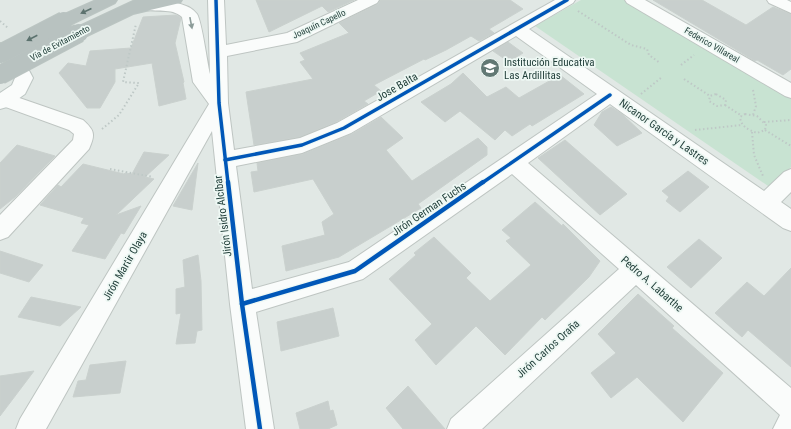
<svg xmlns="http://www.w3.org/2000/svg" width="791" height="429" viewBox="0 0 791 429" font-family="'Roboto Condensed',sans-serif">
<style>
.green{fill:#c8e3d2}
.building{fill:#c8cfcd;stroke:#cad1ce}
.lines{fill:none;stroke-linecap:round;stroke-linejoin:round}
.minor-casing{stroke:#bec5c2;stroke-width:2}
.secondary-casing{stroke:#bdc6c3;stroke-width:2}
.motorway-casing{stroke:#bbc5c2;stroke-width:2}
.path{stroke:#bec8c6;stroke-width:2;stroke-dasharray:1.5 2.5;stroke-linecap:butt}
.minor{fill:#fafcfb;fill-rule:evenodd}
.secondary{fill:#fafcfb;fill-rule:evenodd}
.motorway{fill:#b8c2c0;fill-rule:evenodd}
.motorway-bridge-casing{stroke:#bbc5c2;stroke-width:20;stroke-linecap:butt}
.motorway-bridge{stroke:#b8c2c0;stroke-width:18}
.cycleway-far1-casing{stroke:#eef8f4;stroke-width:5.5}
.cycleway-casing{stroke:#eef8f4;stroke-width:7}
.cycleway-far1{stroke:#0057b8;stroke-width:3.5}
.cycleway{stroke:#0057b8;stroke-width:4.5}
.oneway{fill:#5c726e}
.oneway2{fill:#8c9c99}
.labels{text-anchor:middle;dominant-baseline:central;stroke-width:3.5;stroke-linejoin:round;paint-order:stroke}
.far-street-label{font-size:9px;fill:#1e3c37;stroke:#eef8f4}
.poi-label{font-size:11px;fill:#1e3c37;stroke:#eef8f4;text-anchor:start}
.street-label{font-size:11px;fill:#1e3c37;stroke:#eef8f4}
</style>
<rect width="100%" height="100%" fill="#e1e8e5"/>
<polygon class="green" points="581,0 626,0 791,98 791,167 771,188 535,26"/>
<g class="building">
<polygon points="256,0 354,0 328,12 322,6 269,32"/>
<polygon points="380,0 510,0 523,9 489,29 494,33 479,41 471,36 446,50 425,60 424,59 374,85 381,91 364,101 368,104 336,122 300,137 254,145 246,92 313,79 300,62 305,60 300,53 349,33 339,23 378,4"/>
<polygon points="653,0 702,0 746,25 773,7 791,14 791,69 783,75 757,60 755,61 745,55"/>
<polygon points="176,15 181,18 175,43 184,82 183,83 186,99 159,106 152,63 115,69 115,82 100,108 87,108 59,73 68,63 86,66 90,51 131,48 143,17"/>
<polygon points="508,42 523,53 509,62 493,51"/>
<polygon points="463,73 487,97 506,87 519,98 560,75 584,94 532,126 530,124 512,136 505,130 495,140 460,111 445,122 421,102 451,84"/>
<polygon points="611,107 622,114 642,133 617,146 594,125 602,112"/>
<polygon points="381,117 403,138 386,150 412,181 478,138 487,147 487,155 418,204 421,208 339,257 286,271 282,246 325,235 322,222 334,214 313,179 254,192 251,172 258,171 257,163 303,154 352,134"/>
<polygon points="565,140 627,194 600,215 538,158"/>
<polygon points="17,145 55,156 15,197 0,209 0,163"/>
<polygon points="144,152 169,155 145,177 154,179 116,215 141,206 124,234 121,233 105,259 72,251 89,225 81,223 84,218 40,205 58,185 61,187 83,164 124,174 125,173 132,174"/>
<polygon points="198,163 192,210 173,206"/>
<polygon points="688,171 709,187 680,212 666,201 669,197 662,191"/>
<polygon points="535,202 562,226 563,224 600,261 589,277 545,320 542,317 505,355 476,326 436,365 415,340 432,324 389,279 416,255 414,253 434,237 471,273 466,278 490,301 531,265 506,241 511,238 502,230"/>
<polygon points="699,239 722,258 691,288 667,267"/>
<polygon points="0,251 43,265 29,282 0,273"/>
<polygon points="198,255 201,281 202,330 197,331 195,343 176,344 181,313 176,314 176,289 185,287 183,260"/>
<polygon points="791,268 791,367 748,330 742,337 715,313 747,282 764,296"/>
<polygon points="638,294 674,326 672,328 723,373 683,422 637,377 611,398 591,373 616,353 598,334"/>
<polygon points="31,297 81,307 60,326 18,317"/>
<polygon points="333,308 339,336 281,351 277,322"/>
<polygon points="126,361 120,393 73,397 78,381 86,380 90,365"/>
<polygon points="34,371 0,416 0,376"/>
<polygon points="408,386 445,429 403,429 386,408"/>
<polygon points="328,401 330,411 333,410 337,425 328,429 300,429 296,413"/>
</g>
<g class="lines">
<defs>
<g id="minor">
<path d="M208,0H224L226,45L287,33L358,0H379L377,3L297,42L227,56L228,103L234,150L300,138L337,123L555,0H575L573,3L529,29L764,191L784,172L791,169V192L781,202L791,209V231L783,228L610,104L528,163L791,388V429H773L780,415L636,285L482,429H447L451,419L619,269L512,174L363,279L256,312L274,429H246L230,304L212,131L46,429H16L20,419L209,104L193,82L182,17C171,7 156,13 142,9L140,6L142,3C158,0 187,0 197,14C202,22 207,62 210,74ZM516,36L597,94L349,262L252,289L236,166L302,153L351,133Z"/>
<polygon points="625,0 645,0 791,83 791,98 785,96 627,3"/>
<polygon points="767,0 787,0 791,2 791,13 769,3"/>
<path d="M5,93L83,120C94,130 96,134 89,149L8,237L0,240V215L73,140L74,134L69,130L0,105V95Z"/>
</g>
<path id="secondary" d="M0,43C14,47 27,65 33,78L25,94L7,107L0,109V93L12,85L15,78L13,74L0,60Z"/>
<g id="motorway">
<polygon points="96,0 117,0 115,3 70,25 64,26 58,25 56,21 58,17"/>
<polygon points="135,0 182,0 180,3 133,14 85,37 79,38 73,37 71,33 73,29"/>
</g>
</defs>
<use href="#minor" class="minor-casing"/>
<use href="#secondary" class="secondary-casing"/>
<use href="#motorway" class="motorway-casing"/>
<g class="path">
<polyline points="578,11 631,45 647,49 649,55 660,63"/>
<polyline points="0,21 8,28"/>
<polyline points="681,65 694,55"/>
<polyline points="684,79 710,96"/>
<polyline points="753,90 756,106 753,115"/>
<polyline points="641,94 662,77"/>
<polygon points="716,94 726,100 725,105 717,106 709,101 710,96"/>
<polyline points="725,105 742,116"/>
<path d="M745,114L757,116L766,125L765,130L757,133C749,130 741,127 740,117Z"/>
<polyline points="764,122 791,120"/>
<polyline points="102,129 119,115 139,83 123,82 136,24"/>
<polyline points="695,130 742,125"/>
<polyline points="765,130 791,146"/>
<polyline points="752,132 754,155 763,176"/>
<polyline points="110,169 153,177"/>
</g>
<use href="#minor" class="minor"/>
<use href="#secondary" class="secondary"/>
<use href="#motorway" class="motorway"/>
<defs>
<g id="motorway-bridge">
<polyline points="0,54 64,21"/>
<polyline points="0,75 79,33"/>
</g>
</defs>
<use href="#motorway-bridge" class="motorway-bridge-casing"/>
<use href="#motorway-bridge" class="motorway-bridge"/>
<defs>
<g id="cycleway-far1">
<polyline points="216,0 219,103 228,183"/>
<polyline points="225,160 302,145 344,128 567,0"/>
<polyline points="482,183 610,95"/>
</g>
<g id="cycleway">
<polyline points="228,182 242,304 260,429"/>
<polyline points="242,304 355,271 483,182"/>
</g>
</defs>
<use href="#cycleway-far1" class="cycleway-far1-casing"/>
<use href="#cycleway" class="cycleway-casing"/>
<use href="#cycleway-far1" class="cycleway-far1"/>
<use href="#cycleway" class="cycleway"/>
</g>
<defs><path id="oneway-solid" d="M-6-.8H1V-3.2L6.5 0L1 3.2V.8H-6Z"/></defs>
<g class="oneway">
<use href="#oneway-solid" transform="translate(86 11) rotate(155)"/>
<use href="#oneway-solid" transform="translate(32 38) rotate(153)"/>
</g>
<use class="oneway2" href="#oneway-solid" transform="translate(191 23) rotate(79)"/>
<defs>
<symbol id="school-disc" viewBox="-11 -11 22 22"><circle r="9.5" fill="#627874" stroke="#eef8f4"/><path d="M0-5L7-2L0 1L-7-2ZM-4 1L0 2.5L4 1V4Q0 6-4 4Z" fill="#fff"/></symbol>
</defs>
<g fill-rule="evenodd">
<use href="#school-disc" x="479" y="57" width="22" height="22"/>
</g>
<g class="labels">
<g class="far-street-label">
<text transform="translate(319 24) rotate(-25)">Joaquín Capello</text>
<text transform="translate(60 43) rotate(-28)">Vía de Evitamiento</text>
<text transform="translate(712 45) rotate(30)">Federico Villareal</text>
</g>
<g class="poi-label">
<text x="504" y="62">Institución Educativa<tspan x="504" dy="13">Las Ardillitas</tspan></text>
</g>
<g class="street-label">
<text transform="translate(397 87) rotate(-30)">Jose Balta</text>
<text transform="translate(664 132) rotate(35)">Nicanor García y Lastres</text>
<text transform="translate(429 209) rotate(-34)">Jirón German Fuchs</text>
<text transform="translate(223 216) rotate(-97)">Jirón Isidro Alcíbar</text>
<text transform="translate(125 266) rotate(-60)">Jirón Martir Olaya</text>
<text transform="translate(652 284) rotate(41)">Pedro A. Labarthe</text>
<text transform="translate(548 349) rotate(-42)">Jirón Carlos Oraña</text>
</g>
</g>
</svg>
